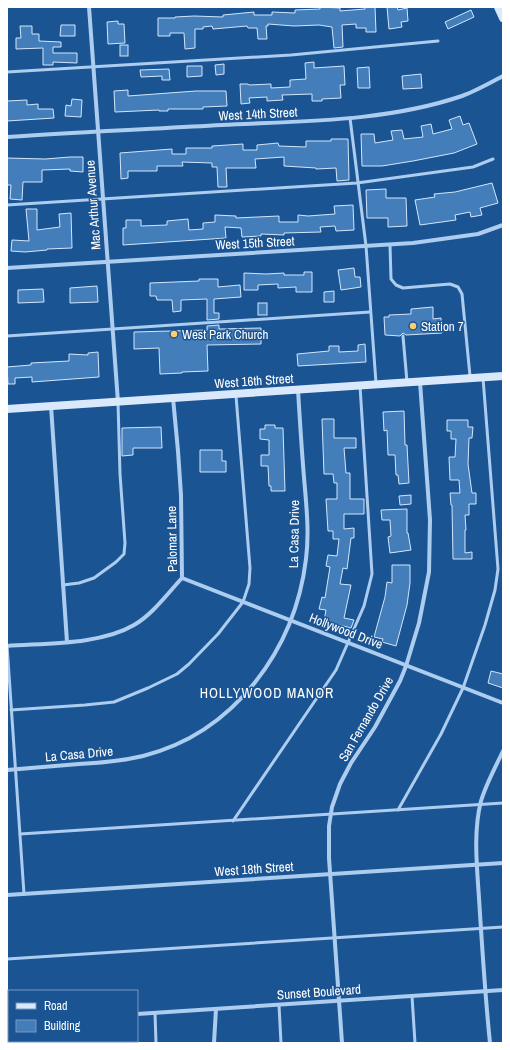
<svg xmlns="http://www.w3.org/2000/svg" width="510" height="1050" viewBox="0 0 510 1050" font-family="'Archivo Narrow',sans-serif">
<style>
.building{fill:#447eba;stroke:#d2e6fb}
.lines{fill:none;stroke-linecap:round;stroke-linejoin:round}
.lane{stroke:#accdef;stroke-width:3}
.street{stroke:#accdef;stroke-width:4}
.secondary{stroke:#d9e9fb;stroke-width:8}
.poi-dot{fill:#ffcd6a;stroke:#1b5493;stroke-width:1.5}
.labels{text-anchor:middle;dominant-baseline:central;stroke-width:3;stroke-linejoin:round;paint-order:stroke}
.street-label{font-size:13px;fill:#fff;stroke:#1b5493}
.poi-label{font-size:13px;fill:#fff;stroke:#1b5493;text-anchor:start}
.neighbourhood-label{font-size:14px;letter-spacing:1px;fill:#fff;stroke:#1b5493}
</style>
<rect width="100%" height="100%" fill="#1b5493"/>
<g class="building">
<polygon points="320,7 340,8 340,11 365,9 365,7 375,7 376,32 366,32 366,28 356,28 356,24 342,25 343,47 334,48 332,27 319,25 294,26 268,24 268,26 266,26 267,39 258,39 257,28 248,28 247,26 213,29 212,26 203,27 203,29 195,29 195,48 185,49 184,33 170,33 170,36 158,36 158,18 175,18 175,17 194,16 223,17 223,15 254,12 254,15 272,15 272,12 295,13 295,10 320,9"/>
<polygon points="387,7 397,7 398,10 407,8 408,21 401,22 402,27 389,29"/>
<polygon points="471,10 474,17 448,29 445,22"/>
<polygon points="118,21 118,24 124,24 125,43 108,44 107,22"/>
<polygon points="61,25 75,25 75,36 60,36"/>
<polygon points="20,26 32,26 32,34 39,34 39,41 61,42 61,47 53,47 53,53 77,53 77,63 53,62 53,65 43,65 43,48 16,49 16,38 21,38"/>
<rect x="120" y="45" width="8" height="11"/>
<polygon points="314,62 314,68 344,66 345,85 340,85 341,98 322,99 322,101 312,101 312,94 282,95 283,100 267,101 267,97 249,98 250,103 241,104 240,84 248,84 249,85 271,84 271,88 290,87 290,80 306,79 305,63"/>
<polygon points="224,64 224,74 216,75 215,65"/>
<polygon points="187,66 202,66 202,76 187,77"/>
<polygon points="369,67 370,88 358,88 357,68"/>
<polygon points="169,69 170,80 162,80 162,76 141,77 140,70"/>
<polygon points="421,74 422,88 403,89 402,76"/>
<polygon points="128,90 128,96 196,91 226,91 227,106 203,107 203,109 168,109 168,111 159,111 159,110 115,112 114,91"/>
<polygon points="72,99 82,100 81,117 65,116 66,105 71,106"/>
<polygon points="27,100 27,105 38,104 38,109 53,109 54,118 7,121 7,101"/>
<polygon points="460,116 463,125 469,123 477,144 454,153 413,161 382,166 362,166 361,134 374,134 375,143 393,140 391,131 402,130 404,139 423,137 421,126 431,124 433,134 452,129 449,120"/>
<polygon points="331,139 348,139 349,180 337,181 336,168 316,169 316,168 284,166 284,157 255,159 256,168 226,168 227,187 218,187 217,167 212,167 212,163 182,162 183,166 157,166 157,171 128,171 128,178 121,179 120,153 172,149 172,154 186,154 186,148 212,148 212,146 243,144 243,150 257,150 257,145 278,143 279,146 306,147 306,141 331,141"/>
<polygon points="70,157 83,157 83,172 70,171 70,169 42,170 42,182 23,182 22,200 10,199 11,185 7,185 7,158 45,159"/>
<polygon points="492,183 498,203 480,208 482,215 471,217 470,212 455,215 456,220 420,225 415,200 435,197 434,194 455,192"/>
<polygon points="386,189 386,198 406,198 407,226 388,227 388,218 367,218 366,190"/>
<polygon points="353,205 354,230 336,231 335,226 320,227 321,232 284,233 284,235 261,234 261,236 242,237 241,228 225,227 226,238 123,245 123,228 126,228 126,220 141,220 141,226 167,225 167,221 188,219 189,230 203,229 203,223 215,222 215,215 236,216 236,218 279,216 279,222 298,222 298,215 308,216 335,214 334,206"/>
<polygon points="26,209 37,209 37,230 60,227 59,214 71,213 72,248 47,249 47,250 25,252 11,251 12,240 29,241"/>
<polygon points="354,268 355,277 360,277 361,287 341,290 338,270"/>
<polygon points="304,272 312,272 312,292 296,292 296,287 278,288 278,284 258,285 258,290 244,290 244,273 266,274 284,273 284,275 304,275"/>
<polygon points="199,279 218,279 218,287 240,285 241,297 214,299 214,313 219,313 219,319 207,320 207,299 181,300 181,311 173,312 172,300 157,300 156,296 150,296 150,283 199,281"/>
<polygon points="97,286 98,302 70,303 70,288"/>
<polygon points="43,289 44,302 18,303 18,290"/>
<polygon points="334,291 334,302 324,302 324,292"/>
<rect x="258" y="303" width="9" height="12"/>
<polygon points="433,307 433,319 441,318 442,333 406,335 403,333 400,336 385,335 384,317 389,317 389,315 411,314 411,309"/>
<polygon points="219,325 219,329 261,328 261,344 207,345 208,371 182,372 182,373 160,374 159,348 134,349 134,332 207,330 207,326"/>
<polygon points="365,344 366,362 298,366 297,354 329,351 329,346 339,346 339,352 358,351 358,345"/>
<polygon points="98,352 99,377 32,382 32,377 15,378 15,384 8,384 7,367 31,365 31,363 69,361 69,354 88,355 88,353"/>
<polygon points="404,411 405,445 407,445 409,483 399,484 398,475 396,475 395,455 388,455 387,430 384,431 383,412"/>
<polygon points="322,419 334,419 334,438 356,438 356,448 344,448 346,473 350,473 350,499 364,499 364,514 344,514 344,529 354,528 354,538 351,538 347,569 343,568 340,584 351,585 344,618 354,620 351,628 324,621 326,610 319,609 322,597 325,598 330,567 326,566 328,555 337,556 339,539 333,539 333,531 328,531 326,499 337,499 337,483 334,483 333,474 324,474"/>
<polygon points="447,420 468,420 468,427 473,427 472,438 469,438 468,464 472,493 476,493 476,504 469,504 469,515 465,515 466,530 465,530 465,553 472,552 472,559 453,559 452,505 451,505 450,493 460,493 459,480 450,480 449,457 455,457 456,439 451,439 451,431 447,431"/>
<polygon points="265,425 275,425 275,428 283,428 285,491 271,491 271,486 269,486 268,466 261,466 261,455 269,455 269,440 260,439 260,429 265,429"/>
<polygon points="161,427 162,448 133,448 133,455 122,456 122,428"/>
<polygon points="200,450 222,450 222,461 226,461 226,472 200,472"/>
<polygon points="411,495 411,504 400,505 399,496"/>
<polygon points="407,509 407,533 408,533 411,550 390,553 388,537 391,536 390,520 382,520 381,510"/>
<polygon points="392,565 410,565 410,583 407,605 396,646 382,642 383,639 374,637 385,597 387,582 392,583"/>
<polygon points="491,671 503,674 503,688 488,683"/>
</g>
<g class="lines">
<g class="lane">
<polyline points="7,72 291,55 438,41"/>
<polyline points="350,118 366,246 376,383"/>
<polyline points="7,205 357,183 473,167 493,159"/>
<polyline points="390,245 391,279 396,285 403,288 450,284 458,287 462,294 470,376"/>
<polyline points="7,336 370,312"/>
<polyline points="403,336 407,382"/>
<polyline points="63,585 79,583 94,578 116,562 124,554 125,543 120,474 118,402"/>
<polyline points="7,645 24,894"/>
<polyline points="11,710 85,705 114,702 148,688 177,674 189,664 218,634 243,602 249,584 250,568 236,396"/>
<polyline points="398,810 441,734 463,688 485,625 495,590 498,569 483,378"/>
<polyline points="233,821 336,670 364,606 372,574 360,386"/>
<polyline points="20,834 503,803"/>
<polyline points="7,959 503,927"/>
<polyline points="412,996 415,1043"/>
<polyline points="279,1005 281,1043"/>
<polyline points="155,1013 156,1043"/>
<polyline points="32,1041 33,1043"/>
</g>
<g class="street">
<polyline points="89,7 118,402"/>
<path d="M7,137C79,132 150,129 222,125C302,121 385,122 462,96C476,91 490,83 503,76"/>
<polyline points="7,268 413,243 478,234 503,225"/>
<polyline points="51,406 67,642"/>
<polyline points="182,578 503,703"/>
<path d="M7,646C45,643 100,645 134,625C153,614 167,594 182,578L181,495L178,451L173,398"/>
<path d="M7,770C31,768 55,766 79,764C100,763 122,761 143,756C234,733 295,650 306,559C309,536 307,512 305,489C302,456 300,423 298,390"/>
<polyline points="7,895 503,863"/>
<polyline points="137,1014 503,990"/>
<polyline points="7,1023 9,1023"/>
<polyline points="91,1043 92,1041"/>
<polyline points="214,1043 216,1009"/>
<polyline points="342,1043 329,858 329,826 332,807 340,784 351,763 375,727 400,681 406,666 419,623 429,572 430,520 420,382"/>
<path d="M490,1043C485,995 482,946 479,898C477,867 473,832 481,801C486,784 495,768 503,751"/>
</g>
<g class="secondary">
<polyline points="498,7 503,18"/>
<polyline points="7,409 503,376"/>
</g>
</g>
<g class="poi-dot">
<circle cx="413" cy="326" r="4"/>
<circle cx="174" cy="334" r="4"/>
</g>
<g class="labels">
<g class="street-label">
<text transform="translate(258 114) rotate(-3)">West 14th Street</text>
<text transform="translate(93 205) rotate(-94)">Mac Arthur Avenue</text>
<text transform="translate(255 243) rotate(-3)">West 15th Street</text>
<text transform="translate(254 381) rotate(-4)">West 16th Street</text>
<text transform="translate(294 534) rotate(-89)">La Casa Drive</text>
<text transform="translate(172 539) rotate(-91)">Palomar Lane</text>
<text transform="translate(346 631) rotate(21)">Hollywood Drive</text>
<text transform="translate(366 719) rotate(-60)">San Fernando Drive</text>
<text transform="translate(79 754) rotate(-5)">La Casa Drive</text>
<text transform="translate(254 869) rotate(-4)">West 18th Street</text>
<text transform="translate(319 992) rotate(-4)">Sunset Boulevard</text>
</g>
<g class="poi-label">
<text x="421" y="326">Station 7</text>
<text x="182" y="334">West Park Church</text>
</g>
<g class="neighbourhood-label">
<text x="267" y="693">HOLLYWOOD MANOR</text>
</g>
</g>
<rect width="510" height="1050" fill="none" stroke="#ffffff" stroke-width="16"/>
<rect x="8" y="990" width="130" height="52" fill="#1b5493" stroke="#7698be"/>
<rect x="16" y="1003" width="20" height="6" fill="#d9e9fb" stroke="#7698be"/>
<text x="44" y="1010" font-size="12" fill="#ffffff">Road</text>
<rect x="16" y="1020" width="20" height="12" fill="#447eba" stroke="#7698be"/>
<text x="44" y="1030" font-size="12" fill="#ffffff">Building</text>
</svg>
